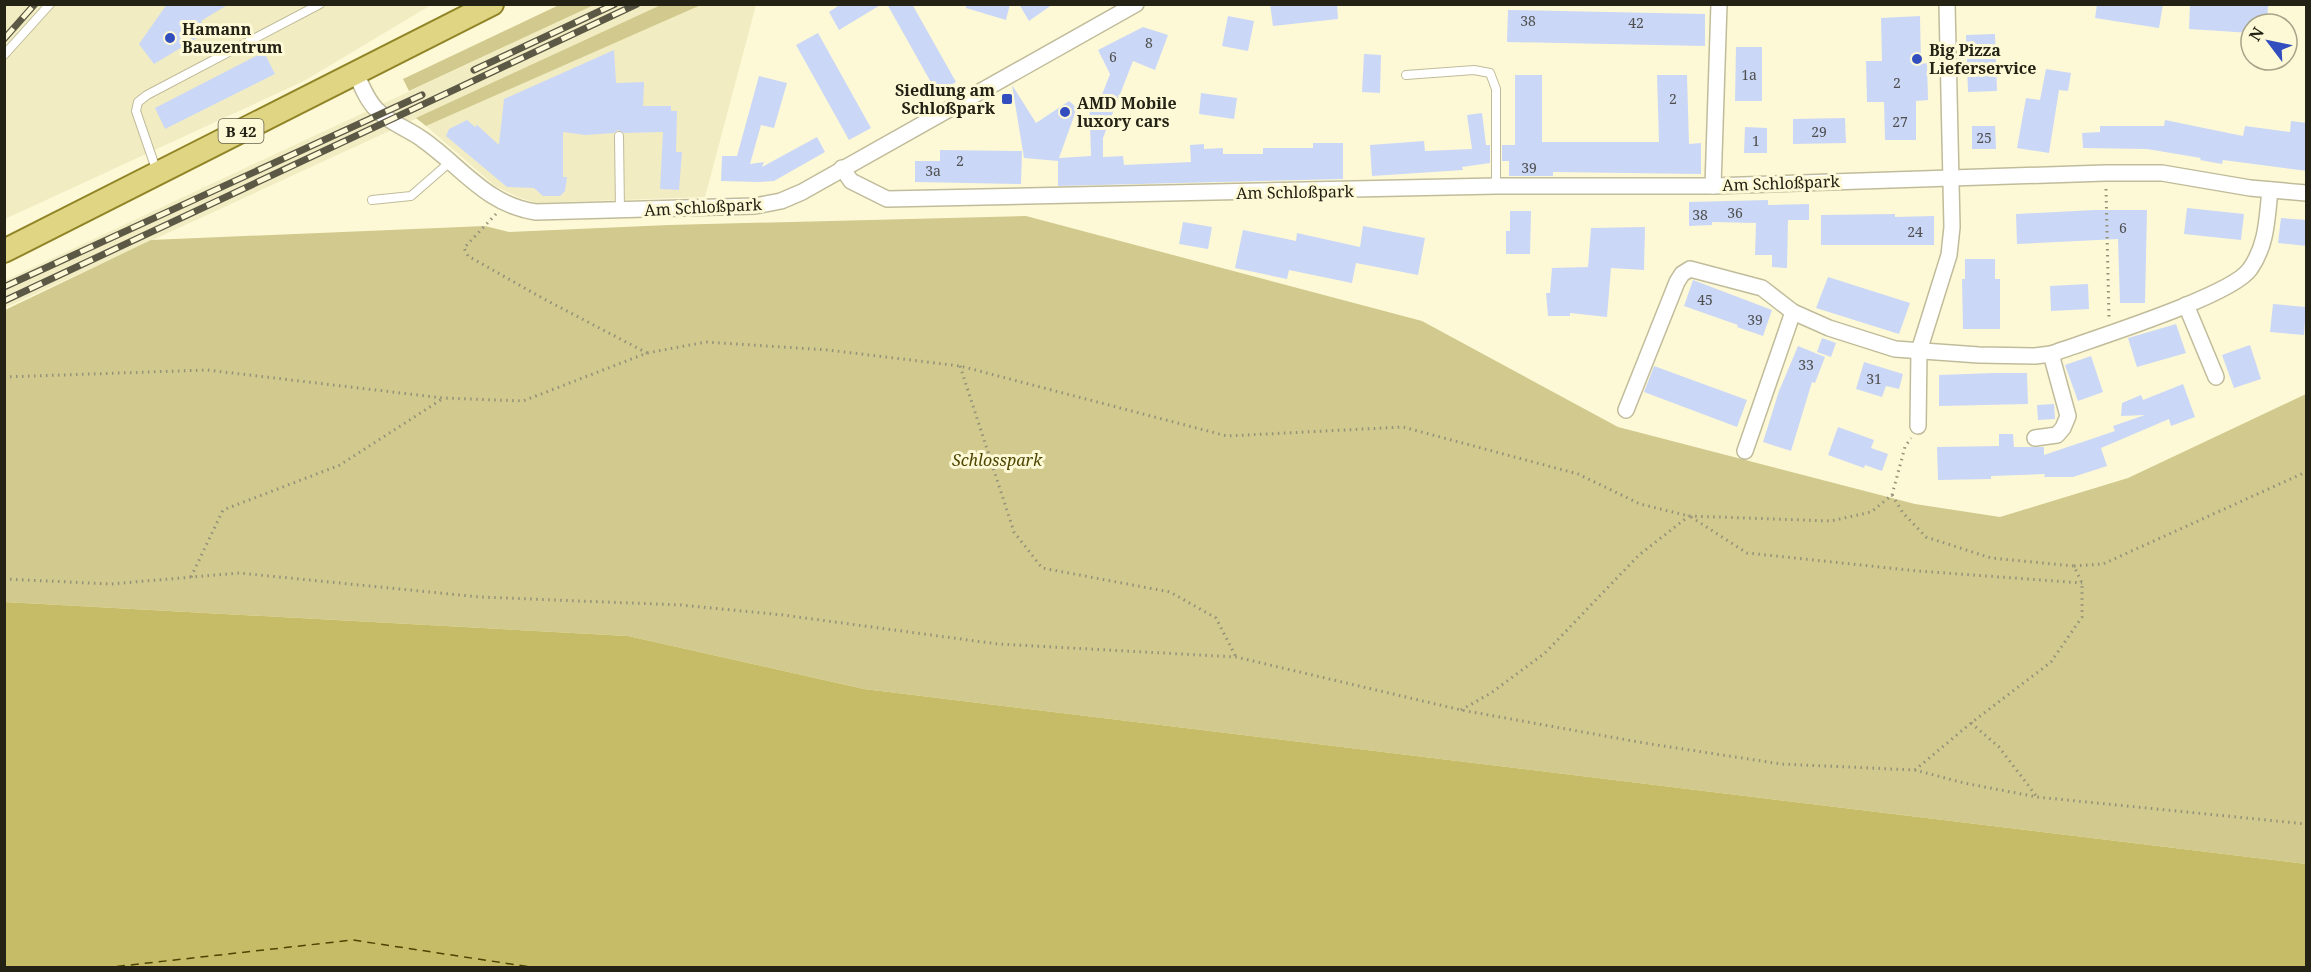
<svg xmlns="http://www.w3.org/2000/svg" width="2311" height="972" viewBox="0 0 2311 972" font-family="'Noto Serif',serif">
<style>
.built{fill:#f2ecc2}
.green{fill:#d1c98d}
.water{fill:#c6bb67}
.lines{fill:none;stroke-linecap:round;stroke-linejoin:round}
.ferry{stroke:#4d4400;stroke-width:1.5;stroke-dasharray:8 6;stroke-linecap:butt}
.building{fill:#cbd7f7}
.lane-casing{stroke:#c0bc9b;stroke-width:10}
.street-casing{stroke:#c0bc9b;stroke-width:18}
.primary-casing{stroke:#918427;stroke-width:26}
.path{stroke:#949179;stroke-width:3;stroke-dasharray:1.5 4.5;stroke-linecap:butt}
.lane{stroke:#fff;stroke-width:8}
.street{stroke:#fff;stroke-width:15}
.primary{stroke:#e0d583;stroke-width:22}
.rail-casing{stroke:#5b5845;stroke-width:7}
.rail{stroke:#fdf9d6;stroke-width:4.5;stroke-dasharray:14;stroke-linecap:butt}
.poi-dot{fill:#324dbe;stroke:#fdf9d6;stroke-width:2}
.labels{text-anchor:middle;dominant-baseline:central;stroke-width:6;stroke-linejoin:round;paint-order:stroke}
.number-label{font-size:14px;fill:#4e4f4e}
.shield{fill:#fdf9d6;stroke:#65624f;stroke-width:1.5}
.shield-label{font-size:15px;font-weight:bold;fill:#242215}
.poi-label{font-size:16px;font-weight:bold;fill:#242215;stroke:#fdf9d6;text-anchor:start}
.street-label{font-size:16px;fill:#242215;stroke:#fdf9d6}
.park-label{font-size:16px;font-style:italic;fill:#4d4500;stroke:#fdf9d6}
</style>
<rect width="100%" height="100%" fill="#fdf9d6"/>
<g class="built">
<polygon points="5,5 431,5 304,81 5,219"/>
<polygon points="594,5 663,5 5,308 4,281"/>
<polygon points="701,5 756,5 705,197 537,203 520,198 495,186 426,126"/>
</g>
<g class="green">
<polygon points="663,4 701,5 426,126 416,118"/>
<polygon points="559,5 594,5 409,91 403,79"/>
<polygon points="1026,216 1422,321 1618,427 1915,504 2000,517 2128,478 2306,394 2306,864 864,689 628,636 5,602 5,310 151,240 485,226 509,232 669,225"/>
</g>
<polygon class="water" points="5,602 628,636 864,689 2306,864 2306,967 5,967"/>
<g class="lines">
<polyline class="ferry" points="103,968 353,940 537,968"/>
</g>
<g class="building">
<polygon points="167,4 229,4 201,21 207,32 154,64 139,44"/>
<polygon points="841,4 882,4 839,30 829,12"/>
<polygon points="887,4 912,4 956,82 937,93"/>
<polygon points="966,4 1010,4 1006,20 966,8"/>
<polygon points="1019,4 1053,4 1029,21"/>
<polygon points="1270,4 1337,4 1338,19 1273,26"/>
<polygon points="2097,4 2163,4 2159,28 2095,18"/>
<polygon points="2190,4 2268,4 2267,24 2251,24 2251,33 2189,29"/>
<polygon points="1508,10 1705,14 1705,46 1507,42"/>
<polygon points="1228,16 1254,21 1248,51 1222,46"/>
<polygon points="1920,16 1921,64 1927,63 1928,100 1916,101 1916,140 1885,140 1884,102 1867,102 1866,61 1882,61 1881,18"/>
<polygon points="1143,27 1168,35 1155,70 1133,61 1103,138 1103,157 1123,156 1124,165 1191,162 1190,145 1204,144 1204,149 1223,148 1223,154 1263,154 1263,148 1313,148 1313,143 1343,143 1343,179 1058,186 1058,161 1024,158 1012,85 1036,123 1069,101 1077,108 1059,158 1091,156 1089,96 1100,100 1110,74 1098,50"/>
<polygon points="818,33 871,128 849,140 796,45"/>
<polygon points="1995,34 1997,91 1968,92 1966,35"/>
<polygon points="1736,47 1762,47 1762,101 1735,101"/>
<polygon points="614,50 616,83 644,82 643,106 671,106 671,111 677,111 676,152 682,152 679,190 660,189 663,132 624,133 618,130 614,133 585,135 563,132 563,177 567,177 565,191 560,196 543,196 534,188 507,187 446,136 449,129 467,120 475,127 477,125 499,145 504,99"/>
<polygon points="264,52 275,74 165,129 155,108"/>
<polygon points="1364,54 1381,55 1380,93 1362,92"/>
<polygon points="2046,69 2071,73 2068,91 2059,90 2049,153 2017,148 2026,98 2040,100"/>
<polygon points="1515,75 1542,75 1542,142 1659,142 1657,75 1687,75 1689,144 1701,143 1701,174 1553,172 1553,176 1509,176 1509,161 1502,161 1502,145 1515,145"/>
<polygon points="759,76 787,83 774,128 761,125 750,164 764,162 762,167 817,137 825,152 774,181 758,182 721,181 722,156 737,156"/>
<polygon points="1201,93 1237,98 1234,119 1199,114"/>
<polygon points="1482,113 1486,145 1490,145 1490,163 1462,167 1463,170 1372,176 1370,145 1424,141 1425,151 1472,149 1467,115"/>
<polygon points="1845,118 1846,143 1793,144 1793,119"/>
<polygon points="2165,120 2243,136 2245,126 2290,132 2291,121 2307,123 2307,171 2223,160 2222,164 2200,160 2201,158 2147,149 2083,148 2082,133 2100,132 2100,126 2164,126"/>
<polygon points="1972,126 1995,126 1996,149 1972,149"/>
<polygon points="1745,127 1767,128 1767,153 1744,153"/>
<polygon points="940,150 1022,151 1021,184 915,182 915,161 940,161"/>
<polygon points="1768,200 1768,205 1809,204 1809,220 1788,220 1787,268 1772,267 1772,255 1755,255 1756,223 1712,222 1712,225 1689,226 1689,202"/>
<polygon points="2187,208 2244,214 2241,240 2184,234"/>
<polygon points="2094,210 2147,210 2145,303 2120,303 2118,239 2017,244 2016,214"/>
<polygon points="1510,211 1531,211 1530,254 1506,254 1506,231 1510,231"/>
<polygon points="1895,214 1895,217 1934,216 1934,245 1821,245 1821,215"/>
<polygon points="2281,218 2307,220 2307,246 2278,243"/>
<polygon points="1183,222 1212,227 1208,249 1179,244"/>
<polygon points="1363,226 1425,238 1418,275 1356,263 1352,283 1289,270 1287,279 1235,268 1243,230 1296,241 1297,233 1360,247"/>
<polygon points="1645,227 1644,270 1611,268 1607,317 1570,313 1570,316 1548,316 1546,293 1550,293 1552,268 1588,267 1591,228"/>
<polygon points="1965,259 1995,259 1995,279 2000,279 2000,329 1963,329 1962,279 1965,279"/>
<polygon points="1828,277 1910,303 1899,334 1816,308"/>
<polygon points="1693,280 1772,310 1763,336 1737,327 1738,325 1684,306"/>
<polygon points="2088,284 2089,309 2051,311 2050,286"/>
<polygon points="2273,304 2306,307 2304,335 2270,332"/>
<polygon points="2176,324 2186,353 2137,367 2128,338"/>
<polygon points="1822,338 1836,343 1831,357 1817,352"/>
<polygon points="2250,345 2261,379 2234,388 2222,355"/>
<polygon points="1798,346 1825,357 1815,383 1812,382 1791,451 1763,442 1779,391"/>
<polygon points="2091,356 2103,392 2078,401 2065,365"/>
<polygon points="1864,362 1903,374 1899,389 1886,386 1882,397 1856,389"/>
<polygon points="1654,366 1747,400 1737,427 1644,392"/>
<polygon points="1994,373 2027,373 2028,404 1939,406 1939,375"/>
<polygon points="2183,384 2195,417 2171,426 2169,419 2101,448 2107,466 2073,477 2044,477 2045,474 1991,476 1991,479 1938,480 1937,447 1999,446 1999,434 2013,434 2014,447 2044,447 2044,455 2115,431 2113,426 2145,415 2121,416 2122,403 2141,395 2143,400"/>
<polygon points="2054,404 2055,419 2038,420 2037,405"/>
<polygon points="1838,427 1874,440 1871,448 1888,454 1882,471 1865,465 1864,468 1828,455"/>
</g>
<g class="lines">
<defs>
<g id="lane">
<polyline points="4,55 50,4"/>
<polyline points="1406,75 1474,70 1490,73 1496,89 1496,186"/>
<polyline points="619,136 620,211"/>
<polyline points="157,172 136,111 138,102 147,95 320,4"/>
<polyline points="372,200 411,196 450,162"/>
</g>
<g id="street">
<path d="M356,73C361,85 367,100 376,109C389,123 407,128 422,139C461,166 486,205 536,212L755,206L781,201L802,192L1136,4"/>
<polyline points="842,168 851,181 887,199 1496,186 1713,186 2105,173 2162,173 2250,188 2306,193"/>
<polyline points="1713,186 1719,4"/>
<polyline points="2186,305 2216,377"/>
<path d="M1626,410L1677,282L1682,274L1690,269L1762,288L1793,312L1829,328L1895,349L1979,355L2035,356L2051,354C2089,340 2232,296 2250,269C2267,245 2267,218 2270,190"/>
<polyline points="1918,426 1919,351 1949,255 1952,227 1947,4"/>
<polyline points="2035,438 2057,435 2063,428 2068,416 2051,354"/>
<polyline points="1745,451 1793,312"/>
</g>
<polyline id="primary" points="4,251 492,4"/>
</defs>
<use href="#lane" class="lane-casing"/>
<use href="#street" class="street-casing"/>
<use href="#primary" class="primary-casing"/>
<g class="path">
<polyline points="2106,189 2109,318"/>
<polyline points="496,214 464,248 468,256 544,299 647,353"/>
<polyline points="960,366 1014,532 1042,568 1170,592 1216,618 1236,657"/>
<polyline points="4,377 207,370 443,398 523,401 647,353 706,342 828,350 960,366 1227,436 1403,427 1578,474 1640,504 1689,516 1831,521 1871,512 1892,495 1903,513 1926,537 1991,558 2074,566 2082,583 2082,617 2051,662 1971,723 1915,770"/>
<polyline points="1892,495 1905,447 1911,438"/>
<polyline points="1691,517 1747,553 1918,571 2082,583"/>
<polyline points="2074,566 2103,564 2306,472"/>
<polyline points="191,577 223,510 340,465 442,399"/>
<polyline points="4,579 111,584 239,573 480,597 681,605 783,615 998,644 1236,657 1461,710 1644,743 1781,764 1915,770 1964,783 2037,797 2306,824"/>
<polyline points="1461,710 1491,693 1545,653 1639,555 1689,516"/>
<polyline points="1971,723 1999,747 2037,797"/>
</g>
<use href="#lane" class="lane"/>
<use href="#street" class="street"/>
<use href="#primary" class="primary"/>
<defs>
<g id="rail">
<polyline points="4,39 35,4"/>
<polyline points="474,70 615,4"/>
<polyline points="4,287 422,95"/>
<polyline points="4,301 637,4"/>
</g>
</defs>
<use href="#rail" class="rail-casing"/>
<use href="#rail" class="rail"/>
</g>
<g class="poi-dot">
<circle cx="170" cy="38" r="6"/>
<circle cx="1917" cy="59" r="6"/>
<rect x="1001" y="93" width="12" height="12" rx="3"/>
<circle cx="1065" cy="112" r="6"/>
</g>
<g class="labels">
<g class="number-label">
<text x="1528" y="20">38</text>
<text x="1636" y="22">42</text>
<text x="1149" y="42">8</text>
<text x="1113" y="56">6</text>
<text x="1749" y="74">1a</text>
<text x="1897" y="82">2</text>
<text x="1673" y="98">2</text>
<text x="1900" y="121">27</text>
<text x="1819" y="131">29</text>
<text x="1984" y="137">25</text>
<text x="1756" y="140">1</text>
<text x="960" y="160">2</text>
<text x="1529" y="167">39</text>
<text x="933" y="170">3a</text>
<text x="1735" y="212">36</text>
<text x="1700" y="214">38</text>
<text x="2123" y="227">6</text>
<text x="1915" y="231">24</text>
<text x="1705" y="299">45</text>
<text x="1755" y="319">39</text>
<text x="1806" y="364">33</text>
<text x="1874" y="378">31</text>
</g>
<rect class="shield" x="218.5" y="119" width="45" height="24" rx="4.5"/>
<g class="shield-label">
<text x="241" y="131">B 42</text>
</g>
<g class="poi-label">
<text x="182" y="29">Hamann<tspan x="182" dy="18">Bauzentrum</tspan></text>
<text x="1929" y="50">Big Pizza<tspan x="1929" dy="18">Lieferservice</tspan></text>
<text x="995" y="90" text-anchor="end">Siedlung am<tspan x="995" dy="18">Schloßpark</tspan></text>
<text x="1077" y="103">AMD Mobile<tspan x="1077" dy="18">luxory cars</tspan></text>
</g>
<g class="street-label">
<text transform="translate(1781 183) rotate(-2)">Am Schloßpark</text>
<text transform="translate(1295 192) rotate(-1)">Am Schloßpark</text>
<text transform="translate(703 207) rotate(-3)">Am Schloßpark</text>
</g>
<g class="park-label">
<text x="997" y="460">Schlosspark</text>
</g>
</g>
<rect width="2311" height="972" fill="none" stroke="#242215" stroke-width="12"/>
<g transform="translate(2269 42) rotate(302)"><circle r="28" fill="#fdf9d6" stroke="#a6a389" stroke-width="1.5"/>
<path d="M0-4.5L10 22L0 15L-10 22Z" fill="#324dbe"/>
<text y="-9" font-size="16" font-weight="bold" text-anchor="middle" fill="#242215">N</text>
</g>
</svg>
